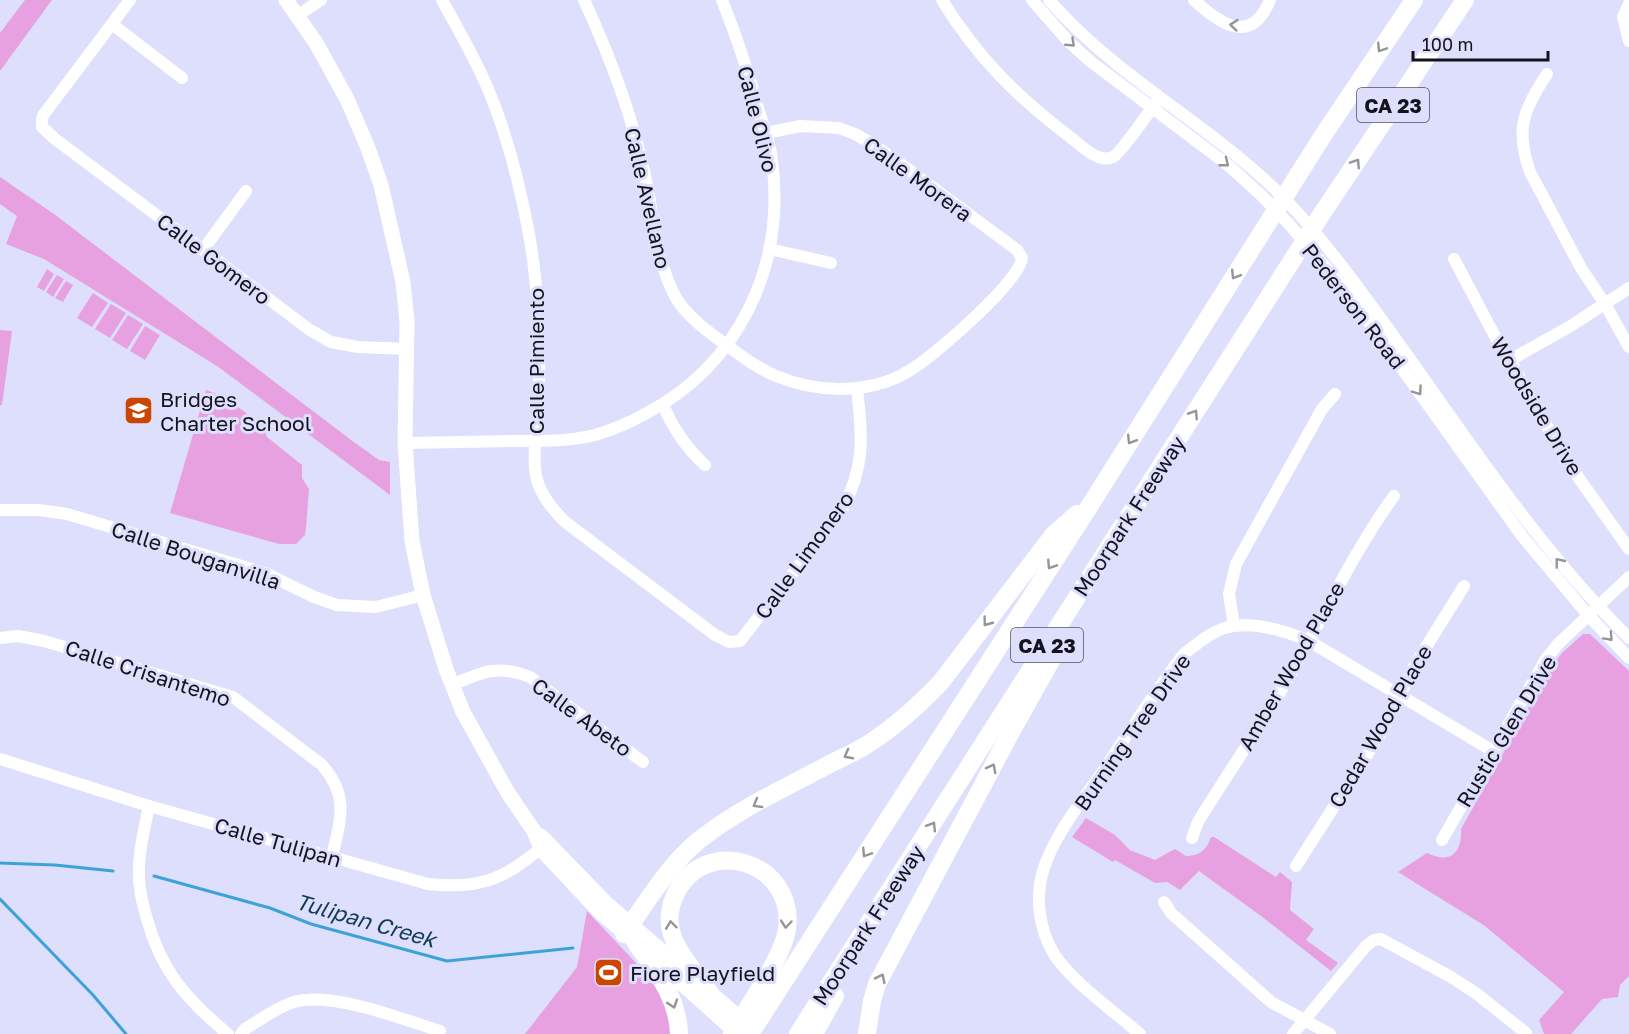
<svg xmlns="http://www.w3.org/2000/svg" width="1629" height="1034" viewBox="0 0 1629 1034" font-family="'Golos Text',sans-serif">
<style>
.green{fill:#e7a1e1}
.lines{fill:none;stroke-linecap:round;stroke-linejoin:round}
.stream{stroke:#3da3d7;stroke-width:3}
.minor{stroke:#fff;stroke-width:12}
.major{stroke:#fff;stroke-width:15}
.highway{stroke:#fff;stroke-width:18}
.oneway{stroke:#959599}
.labels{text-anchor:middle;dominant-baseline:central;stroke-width:6;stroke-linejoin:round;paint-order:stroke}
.shield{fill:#dddffd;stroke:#505060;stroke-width:1.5}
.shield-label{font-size:20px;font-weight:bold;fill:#13131d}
.street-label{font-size:21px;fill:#13131d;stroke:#dddffd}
.poi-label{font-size:21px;fill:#13131d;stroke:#dddffd;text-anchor:start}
.water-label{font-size:22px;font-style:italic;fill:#113c52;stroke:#dddffd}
</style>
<rect width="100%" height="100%" fill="#dddffd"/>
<g class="green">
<polygon points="25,0 52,0 0,71 0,33"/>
<polygon points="0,177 54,214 351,440 379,460 390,462 390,495 217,366 44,259 6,244 17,216 0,204"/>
<polygon points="47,269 54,274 44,291 37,287"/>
<polygon points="57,275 64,279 53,297 46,292"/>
<polygon points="66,281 73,285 63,302 55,298"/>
<polygon points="93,293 108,303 92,327 77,318"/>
<polygon points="111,304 126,313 110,338 95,329"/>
<polygon points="128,315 143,324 127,349 112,340"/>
<polygon points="145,326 160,335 145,360 130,351"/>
<polygon points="0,330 12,331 2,405 0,405"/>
<polygon points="206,390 224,397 245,412 263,426 267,437 302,465 302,478 309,489 306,527 305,535 296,544 279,544 170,513"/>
<path d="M1583,634H1590L1629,671V976L1620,985L1618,997L1602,999L1571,1034H1544L1539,1020L1564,992L1485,926L1398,872L1427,853C1450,864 1462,854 1461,829L1550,669L1562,653Z"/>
<path d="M1086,818L1115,835L1130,850L1155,860L1175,849L1186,856C1199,856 1207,850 1211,837H1214L1276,877L1280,872L1292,882L1290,910L1314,929L1306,940L1338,963L1331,971L1261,916L1199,871L1180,890L1167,882L1155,883L1115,860L1113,862L1072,837Z"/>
<polygon points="587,911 652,980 665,1002 672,1034 525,1034 577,967"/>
</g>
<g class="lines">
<g class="stream">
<polyline points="0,863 55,865 113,871"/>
<polyline points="154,876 270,908 311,924 447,961 573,948"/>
<polyline points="0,899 93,995 126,1034"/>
</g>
<g class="minor">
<polyline points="130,0 44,114 42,119 42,127 55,139 310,330 331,342 358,347 408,349"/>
<path d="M442,0C458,29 475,58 488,89C507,134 519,182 528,229C539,287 540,344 539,402C538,427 531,455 537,480C542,497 552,508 564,521L715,635L729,642L740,641L842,510C866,464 862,437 857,388"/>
<path d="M584,0C609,54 631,112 644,171C654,213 655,260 676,298C687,316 706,330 722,342C739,354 756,368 776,376C820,394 875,395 915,367C937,353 1019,282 1022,258L1017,250L897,161L871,143L855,134L839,128L800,126L766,133"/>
<path d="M942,0C977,57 1017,97 1070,137C1081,145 1098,164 1113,157C1121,153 1148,113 1156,103"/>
<polyline points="1032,0 1069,42 1090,61 1228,165 1261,195 1289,224 1347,292 1522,536 1588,615 1629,658"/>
<path d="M1049,0C1121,83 1224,131 1297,212C1335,254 1367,299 1400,345C1472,446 1540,550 1629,638"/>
<path d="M1194,0C1220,24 1251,46 1270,0"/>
<polyline points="1629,4 1623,17 1629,41"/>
<polyline points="298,15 321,0"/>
<polyline points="112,24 182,78"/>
<path d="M1547,74C1523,110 1515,130 1530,172L1581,268L1605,304L1629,347"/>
<polyline points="769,249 831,263"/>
<polyline points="203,250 246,191"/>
<polyline points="1454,259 1506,357 1510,360 1566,460 1629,549"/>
<polyline points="1510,360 1569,327 1629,288"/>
<path d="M663,404C671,426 688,450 705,465"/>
<path d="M405,443C439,442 474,442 509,441C537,441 567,442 595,435C612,430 629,423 645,414C739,365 786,266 772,160C770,142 763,125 758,108C748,71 736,35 722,0"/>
<polyline points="0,510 39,510 67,514 265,573 314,597 337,605 376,607 423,595"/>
<polyline points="1234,626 1229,594 1236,564 1322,409 1335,394"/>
<path d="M0,638L18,636L44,641L233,697L322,765C350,797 340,820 332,857"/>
<path d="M452,685C482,672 498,664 530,677L643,762"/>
<path d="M0,759L149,806L428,884C482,890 507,878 547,843"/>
<path d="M149,806C145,826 139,848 139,869C138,887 142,903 147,919C161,971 187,1000 228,1034"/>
<path d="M1192,838L1198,822C1229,771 1264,722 1293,670C1326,612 1354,551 1394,496"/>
<polyline points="1442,840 1546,659 1558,644 1629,577"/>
<polyline points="1296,866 1381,733 1416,663 1464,586"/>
<polyline points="1164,902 1171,913 1271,1002 1330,1034"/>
<path d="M241,1034L245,1029C260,1020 277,1007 294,1002C332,991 402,1019 440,1031"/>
<path d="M1140,1034C1116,1013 1070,980 1054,954C1039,929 1035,898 1043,871C1053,837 1081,802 1101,774C1128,734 1154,692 1184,654C1198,643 1215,628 1234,626C1259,623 1286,631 1309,641L1493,751"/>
<polyline points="1293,1034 1366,946 1374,940 1381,939 1451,977 1477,994 1526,1033"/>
</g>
<g class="major">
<polyline points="286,0 316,43 347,99 368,148 381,185 403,282 407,322 405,443 412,541 423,595 446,669 463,712 508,793 534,831 541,849 600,912 633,940"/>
<polyline points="541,836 607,904 749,1026"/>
<polyline points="651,956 738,1034"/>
</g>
<g class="highway">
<path d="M624,934C647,902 668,866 698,841C737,810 784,788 828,765C841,758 856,752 868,744C895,727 919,705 941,682L1054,534L1077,514"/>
<path d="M636,943C656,971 678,997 679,1034"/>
<path d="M710,993C697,974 677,954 671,931C668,920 670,906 675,895C704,833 796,861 787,929C783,957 747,1008 732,1034"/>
<polyline points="750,1034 1094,499 1322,137 1414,0"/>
<polyline points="798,1034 1323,212 1465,0"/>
<polyline points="814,1034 835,996"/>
<polyline points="867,1034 872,1001 877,984 1011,732 1058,648"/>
</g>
</g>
<defs><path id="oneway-chevron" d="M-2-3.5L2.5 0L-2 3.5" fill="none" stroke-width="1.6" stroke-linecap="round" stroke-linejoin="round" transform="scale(1.5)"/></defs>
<g class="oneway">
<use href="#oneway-chevron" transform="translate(1234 25) rotate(-174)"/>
<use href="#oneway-chevron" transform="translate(1071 43) rotate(43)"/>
<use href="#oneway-chevron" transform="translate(1381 48) rotate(123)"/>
<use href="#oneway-chevron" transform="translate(1225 163) rotate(38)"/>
<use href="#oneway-chevron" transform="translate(1356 163) rotate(-57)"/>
<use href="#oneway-chevron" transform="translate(1235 275) rotate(122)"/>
<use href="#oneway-chevron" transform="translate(1418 391) rotate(55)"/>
<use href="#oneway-chevron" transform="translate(1194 414) rotate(-57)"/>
<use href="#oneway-chevron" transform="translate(1131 440) rotate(122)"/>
<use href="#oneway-chevron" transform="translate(1559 562) rotate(-129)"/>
<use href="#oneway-chevron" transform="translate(1051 565) rotate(123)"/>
<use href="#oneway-chevron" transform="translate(987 622) rotate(127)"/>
<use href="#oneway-chevron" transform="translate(1609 637) rotate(47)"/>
<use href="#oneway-chevron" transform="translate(848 755) rotate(152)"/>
<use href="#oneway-chevron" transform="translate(992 768) rotate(-62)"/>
<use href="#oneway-chevron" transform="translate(757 804) rotate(150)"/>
<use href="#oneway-chevron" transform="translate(932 826) rotate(-58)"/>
<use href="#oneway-chevron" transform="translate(866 853) rotate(123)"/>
<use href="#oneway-chevron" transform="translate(786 924) rotate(95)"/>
<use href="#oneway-chevron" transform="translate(671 925) rotate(-97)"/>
<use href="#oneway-chevron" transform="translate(881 978) rotate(-64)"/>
<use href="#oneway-chevron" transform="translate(673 1004) rotate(72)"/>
</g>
<defs>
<symbol id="school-square" viewBox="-11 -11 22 22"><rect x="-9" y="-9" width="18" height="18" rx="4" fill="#cb4600" stroke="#dddffd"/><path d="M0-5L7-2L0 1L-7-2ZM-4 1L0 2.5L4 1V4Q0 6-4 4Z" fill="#fff"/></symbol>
<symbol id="stadium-square" viewBox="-11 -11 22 22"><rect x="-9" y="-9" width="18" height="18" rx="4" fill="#cb4600" stroke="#dddffd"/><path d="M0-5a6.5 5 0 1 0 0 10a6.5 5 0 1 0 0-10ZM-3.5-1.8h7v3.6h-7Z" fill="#fff"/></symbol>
</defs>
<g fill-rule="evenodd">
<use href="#school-square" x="122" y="394" width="33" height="33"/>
<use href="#stadium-square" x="592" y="956" width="33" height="33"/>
</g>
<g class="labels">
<g class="shield">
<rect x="1357" y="88" width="72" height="34" rx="4.5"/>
<rect x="1011" y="628" width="72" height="34" rx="4.5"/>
</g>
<g class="shield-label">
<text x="1393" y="105">CA 23</text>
<text x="1047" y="645">CA 23</text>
</g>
<g class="street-label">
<text transform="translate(758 119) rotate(76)">Calle Olivo</text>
<text transform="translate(918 179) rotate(36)">Calle Morera</text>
<text transform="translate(648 198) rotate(77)">Calle Avellano</text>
<text transform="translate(214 259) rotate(37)">Calle Gomero</text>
<text transform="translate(1354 306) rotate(52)">Pederson Road</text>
<text transform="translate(536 361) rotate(-90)">Calle Pimiento</text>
<text transform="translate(1537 406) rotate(59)">Woodside Drive</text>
<text transform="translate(1129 516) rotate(-57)">Moorpark Freeway</text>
<text transform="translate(196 555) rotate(18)">Calle Bouganvilla</text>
<text transform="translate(804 555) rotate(-54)">Calle Limonero</text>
<text transform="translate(1291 666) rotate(-60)">Amber Wood Place</text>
<text transform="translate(148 673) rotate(18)">Calle Crisantemo</text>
<text transform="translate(582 717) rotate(36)">Calle Abeto</text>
<text transform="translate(1380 726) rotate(-60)">Cedar Wood Place</text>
<text transform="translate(1506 731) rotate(-59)">Rustic Glen Drive</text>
<text transform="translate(1132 732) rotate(-55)">Burning Tree Drive</text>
<text transform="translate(278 842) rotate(16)">Calle Tulipan</text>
<text transform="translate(868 925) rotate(-57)">Moorpark Freeway</text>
</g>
<g class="poi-label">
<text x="160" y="399">Bridges<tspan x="160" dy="24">Charter School</tspan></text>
<text x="630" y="973">Fiore Playfield</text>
</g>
<g class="water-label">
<text transform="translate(366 920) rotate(16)">Tulipan Creek</text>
</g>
</g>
<path d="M1413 51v9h135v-9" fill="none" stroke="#13131d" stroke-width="3"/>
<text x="1422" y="51" font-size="18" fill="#13131d" stroke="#dddffd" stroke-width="4.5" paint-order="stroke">100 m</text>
</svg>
